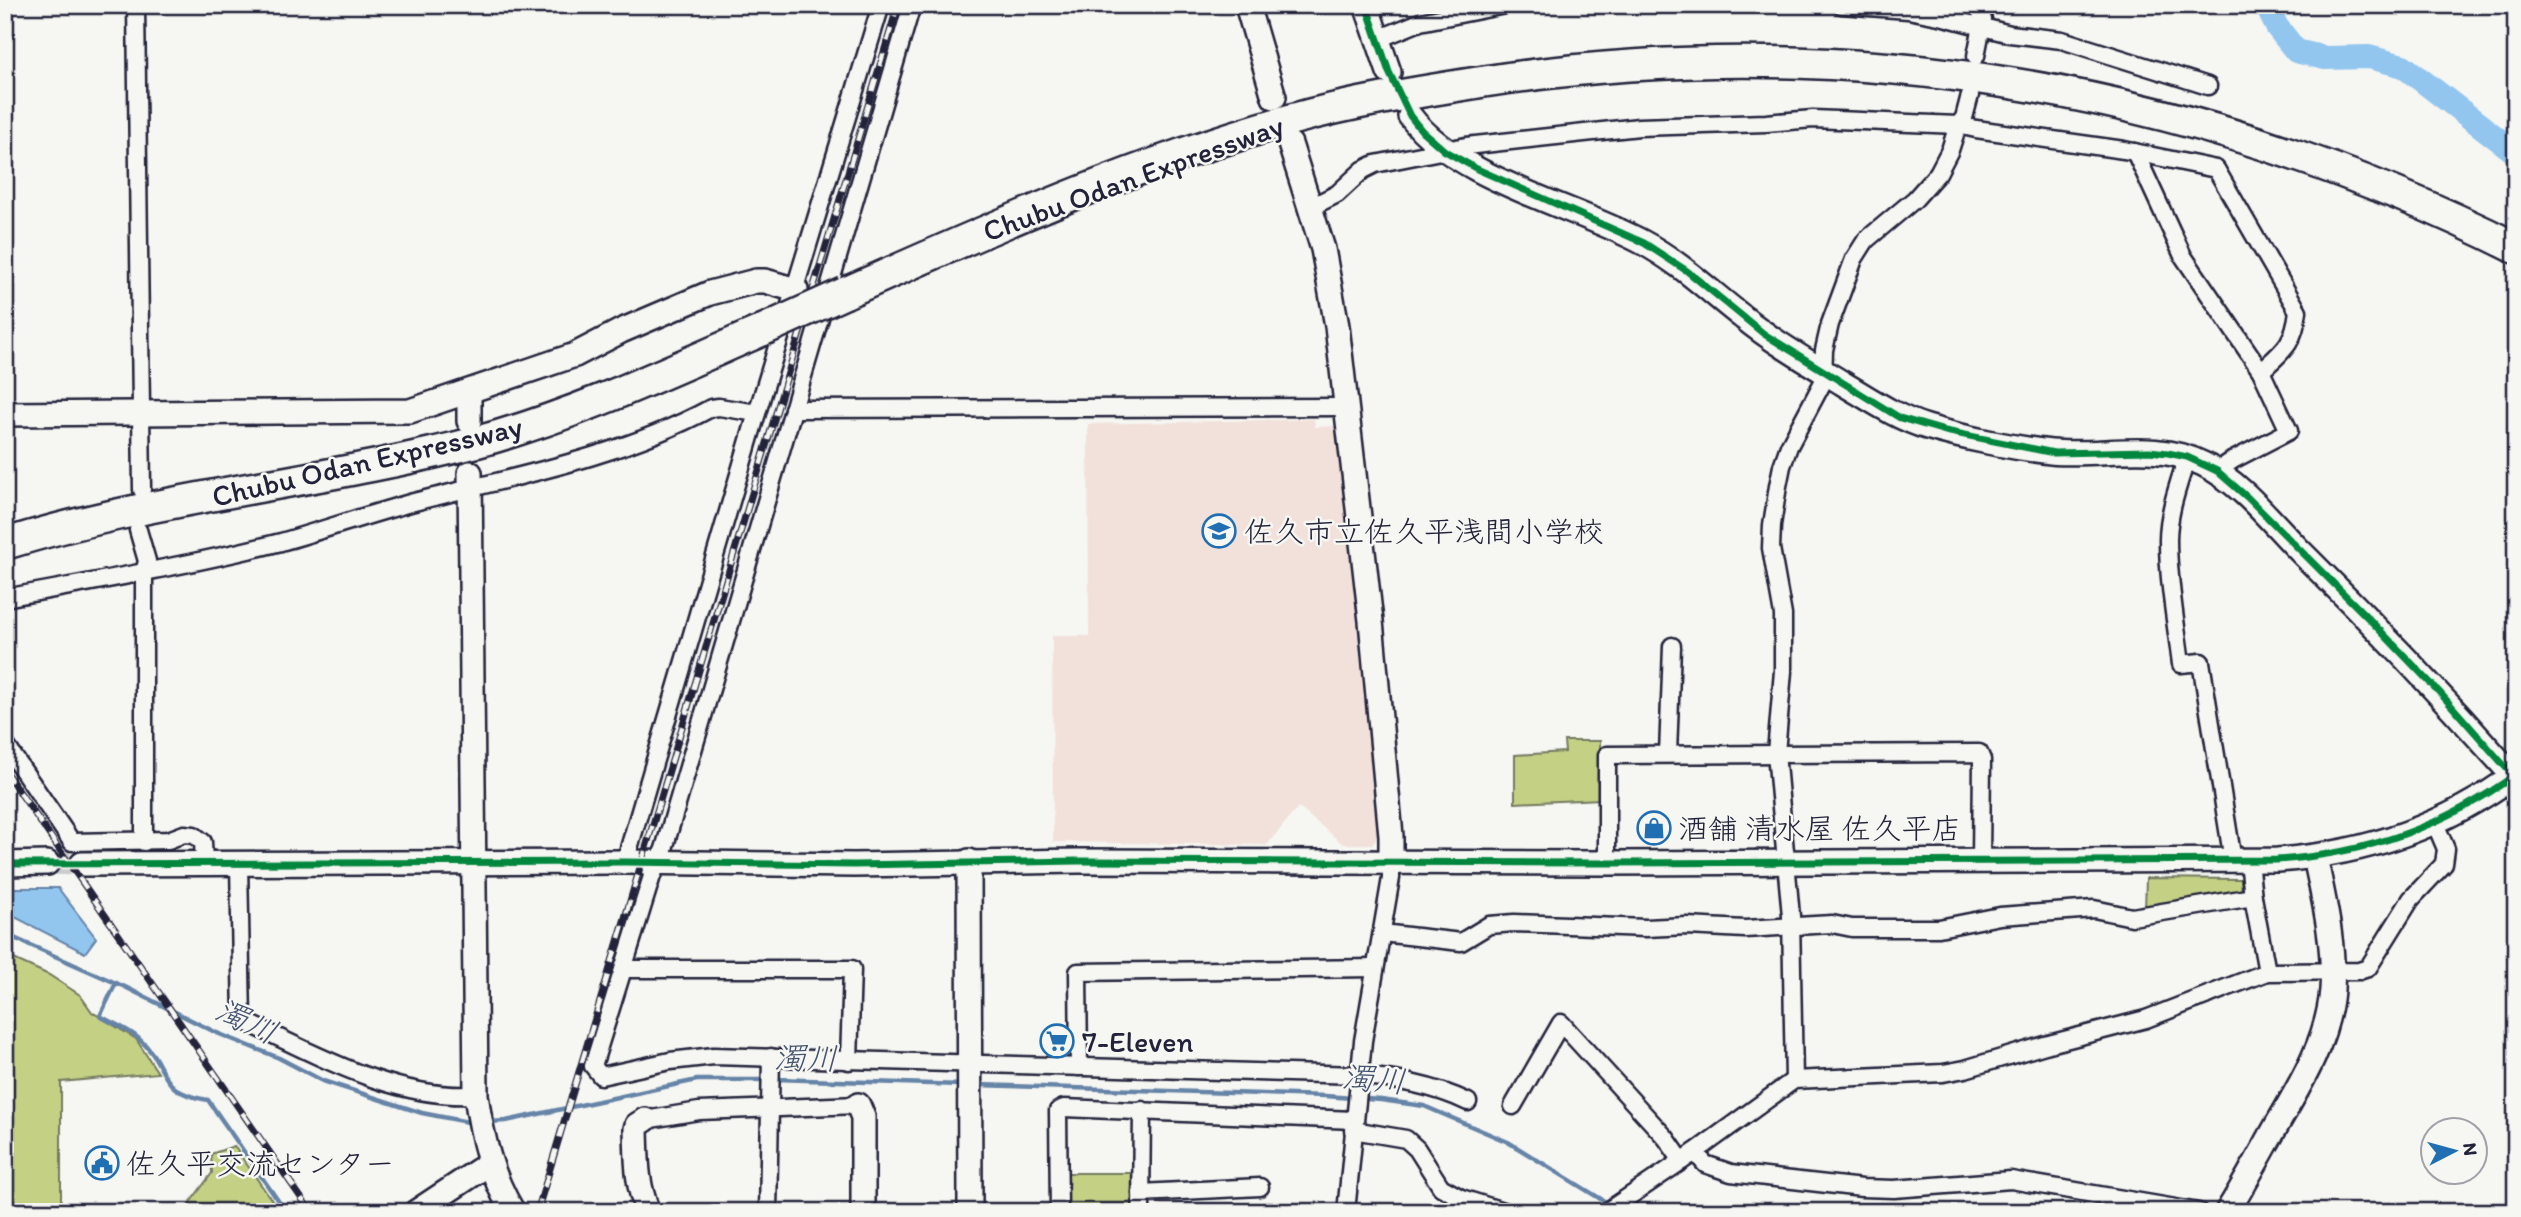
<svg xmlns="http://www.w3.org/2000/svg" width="2521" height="1217" viewBox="0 0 2521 1217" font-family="Itim,'Klee One',sans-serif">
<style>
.built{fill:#f2e1db}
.green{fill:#c4d185;stroke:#737a60;stroke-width:2}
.water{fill:#92c6ef;stroke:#6584a7;stroke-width:2}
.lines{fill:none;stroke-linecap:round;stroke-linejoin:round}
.stream{stroke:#6584a7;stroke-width:4.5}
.river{stroke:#92c6ef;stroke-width:24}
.secondary-tunnel{stroke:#cccccd;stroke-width:23;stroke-dasharray:23 11;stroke-linecap:butt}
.street-casing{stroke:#22223b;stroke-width:21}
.secondary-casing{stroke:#22223b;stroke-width:28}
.highway-casing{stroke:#22223b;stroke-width:35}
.street{stroke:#f6f6f2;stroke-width:16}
.secondary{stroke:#f6f6f2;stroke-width:23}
.highway{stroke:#f6f6f2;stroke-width:30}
.rail-casing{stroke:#22223b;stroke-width:7}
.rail{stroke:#f6f6f2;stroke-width:4.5;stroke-dasharray:13;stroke-linecap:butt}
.highway-bridge-casing{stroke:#22223b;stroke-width:35;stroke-linecap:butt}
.highway-bridge{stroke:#f6f6f2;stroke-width:30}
.cycleway-casing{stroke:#f6f6f2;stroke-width:11}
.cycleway{stroke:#00873e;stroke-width:7}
.labels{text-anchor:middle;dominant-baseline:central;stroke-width:5;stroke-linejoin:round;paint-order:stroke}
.street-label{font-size:30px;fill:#22223b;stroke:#f6f6f2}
.poi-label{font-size:30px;fill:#22223b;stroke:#f6f6f2;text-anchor:start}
.water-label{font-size:32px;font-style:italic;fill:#445371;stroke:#f6f6f2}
</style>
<rect width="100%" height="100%" fill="#f6f6f2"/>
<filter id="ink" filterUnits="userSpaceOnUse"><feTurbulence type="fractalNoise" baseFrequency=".0143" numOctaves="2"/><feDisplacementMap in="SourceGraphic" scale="14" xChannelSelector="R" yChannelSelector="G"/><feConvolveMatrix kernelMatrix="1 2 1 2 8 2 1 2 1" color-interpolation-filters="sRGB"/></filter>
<g filter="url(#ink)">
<polygon class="built" points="1314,419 1315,427 1336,426 1361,636 1380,835 1372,844 1343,844 1298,807 1267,845 1053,842 1052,636 1089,636 1088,424"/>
<g class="green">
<polygon points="1564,741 1600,741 1601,799 1515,803 1515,755 1565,752"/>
<polygon points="2146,878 2241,879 2242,893 2145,910"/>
<polygon points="5,955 49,975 80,995 92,1012 136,1039 158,1073 61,1082 61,1212 5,1212"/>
<polygon points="234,1146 280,1212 183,1212 212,1173 211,1154"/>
<rect x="1065" y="1173" width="69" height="39"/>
</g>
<polygon class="water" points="5,888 58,888 96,938 85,953 5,912"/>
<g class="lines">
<g class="stream">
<polyline points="5,934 125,987 217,1033 279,1058 323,1081 422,1113 473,1123"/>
<path d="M116,983L100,1016C112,1023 128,1029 138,1038C171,1066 154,1092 208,1100L286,1212"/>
<polyline points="775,1079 962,1085"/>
<polyline points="978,1085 1325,1096 1381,1100 1424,1106 1508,1142 1609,1204"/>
<polyline points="489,1122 506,1121 697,1080 766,1080"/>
</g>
<polyline class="river" points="2266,5 2277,27 2296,51 2325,58 2369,57 2403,66 2516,153"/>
<polyline class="secondary-tunnel" points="47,863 82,864"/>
<defs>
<g id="street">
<polyline points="136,5 142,490"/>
<path d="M912,5L664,849L652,876L593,1066L601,1076L670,1061L714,1056L1359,1075C1397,1080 1433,1085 1468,1102"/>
<polyline points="1841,5 1908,10 1944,17 2010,34 2062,40 2208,86"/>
<polyline points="1378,39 1420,22 1505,5"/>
<polyline points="1976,56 1983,20 1979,5"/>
<polyline points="2135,152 2183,256 2261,371 2289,431 2233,460 2217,471"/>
<path d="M1311,207L1337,194L1363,170L1375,164L1466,146L1639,127L1766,123L1813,119L1958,125L1976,129L2124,150L2216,169L2298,311C2294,344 2284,350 2261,371"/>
<polyline points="793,409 1346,407"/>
<path d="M2187,457C2179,483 2168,512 2168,540C2168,581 2176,623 2181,664L2201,662L2233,861"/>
<polyline points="138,530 147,561 144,572 144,842"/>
<path d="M5,598C97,581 190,565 281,542C327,529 372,513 418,501C514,477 623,456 711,408L719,407L757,413"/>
<polyline points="5,744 72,842 168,840 184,834 194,835 203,842 204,864"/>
<polyline points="1668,754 1672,646"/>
<polyline points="2249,861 2253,897"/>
<polyline points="625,862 757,413 881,5"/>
<polyline points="1607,863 1607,755 1979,753 1982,760 1981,861"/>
<path d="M239,864L242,1020C315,1054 394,1100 476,1095"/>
<polyline points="1382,933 1461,942 1489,925 1514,923 1646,928 1687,926 1745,929 1832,924 1852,928 1939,928 2000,916 2094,909 2132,917 2253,897 2267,972 2359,971 2368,968 2411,899 2444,864 2446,849 2435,823"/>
<polyline points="624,969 852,969 849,1061"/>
<polyline points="1079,1067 1078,972 1375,968"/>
<polyline points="1794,1080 1791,916 1776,753 1783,671 1783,615 1771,548 1772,525 1778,486 1782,466 1789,446 1823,382 1824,350 1830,324 1854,259 1866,240 1915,199 1938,173 1950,150 1958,125 1964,118 1970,95"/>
<polyline points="1513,1106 1561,1023 1666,1138 1682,1161"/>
<polyline points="645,1120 699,1111 858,1105"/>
<polyline points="1353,1130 1406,1139 1417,1149 1441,1187 1461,1198 1506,1212"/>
<polyline points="1695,1152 1705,1164 1731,1173 1862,1188 1894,1189 2011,1180 2199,1212"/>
<polyline points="1141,1193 1260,1187"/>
<polyline points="768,1212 771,1057"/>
<polyline points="1059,1212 1058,1111 1064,1108 1354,1120"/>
<polyline points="1141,1212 1142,1110"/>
<polyline points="1346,1212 1363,1041 1391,878 1391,861"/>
<polyline points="1606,1212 1695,1152 1794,1080 1943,1073 1965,1069 2045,1045 2146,1019 2267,972"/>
</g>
<g id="secondary">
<polyline points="1247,5 1274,97"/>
<polyline points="1366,5 1389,72"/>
<path d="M1410,116C1457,179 1573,205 1642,242C1680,262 1710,292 1744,318C1775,343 1810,363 1844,384C1871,400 1897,418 1927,427C1964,438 2013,448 2051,452C2102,457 2156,440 2203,464C2242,483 2272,523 2302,553C2375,625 2445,699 2513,776"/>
<polyline points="1290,144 1323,249 1337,326 1371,621 1391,836 1391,861"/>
<polyline points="469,392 469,421"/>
<polyline points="5,414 410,411 575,355 621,331 710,293 756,281 765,281 796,290"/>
<path d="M470,473L476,1095C482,1137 491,1176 513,1212"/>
<polyline points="969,861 970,1212"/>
<polyline points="5,864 47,863"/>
<path d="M82,864L625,862L854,865L1078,861L1607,863L2277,860C2364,854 2445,827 2516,774"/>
<polyline points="858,1105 863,1117 863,1212"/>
<path d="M645,1120L637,1125L636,1129C637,1160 636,1183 648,1212"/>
<polyline points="416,1212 490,1163"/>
<path d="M2227,1212C2245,1183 2261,1153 2278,1123C2302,1082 2328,1039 2332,990C2335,946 2324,900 2315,857"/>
</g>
<g id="highway">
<path d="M845,293C991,228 1138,162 1293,119C1354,102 1418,92 1481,82C1842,27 2189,85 2516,248"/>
<path d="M5,544C159,496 321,483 477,442C576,415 669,371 763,330"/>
</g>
</defs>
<use href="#street" class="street-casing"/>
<use href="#secondary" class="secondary-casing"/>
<use href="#highway" class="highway-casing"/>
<use href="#street" class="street"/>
<use href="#secondary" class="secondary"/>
<use href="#highway" class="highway"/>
<defs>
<g id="rail">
<polyline points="5,771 311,1212"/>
<polyline points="537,1212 898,5"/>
</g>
</defs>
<use href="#rail" class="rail-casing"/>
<use href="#rail" class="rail"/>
<defs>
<polyline id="highway-bridge" points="763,330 845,293"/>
</defs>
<use href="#highway-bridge" class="highway-bridge-casing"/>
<use href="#highway-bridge" class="highway-bridge"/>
<defs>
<g id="cycleway">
<polyline points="1366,5 1389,72 1410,116 1422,131 1445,151 1477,169 1644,243 1687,271 1764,334 1900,418 1945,431 2054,453 2149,451 2168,453 2187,457 2217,471 2247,497 2371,621 2441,694 2516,779"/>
<path d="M5,864L625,862L854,865L1078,861L1607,863L2277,860C2364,854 2445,827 2516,774"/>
</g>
</defs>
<use href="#cycleway" class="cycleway-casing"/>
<use href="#cycleway" class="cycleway"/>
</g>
</g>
<defs>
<symbol id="school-ring" viewBox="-11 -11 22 22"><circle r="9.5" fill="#f6f6f2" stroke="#1f6fb2" stroke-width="1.5"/><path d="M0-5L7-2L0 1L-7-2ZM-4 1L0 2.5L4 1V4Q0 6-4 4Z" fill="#1f6fb2"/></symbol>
<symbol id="shop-ring" viewBox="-11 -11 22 22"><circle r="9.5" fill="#f6f6f2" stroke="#1f6fb2" stroke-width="1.5"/><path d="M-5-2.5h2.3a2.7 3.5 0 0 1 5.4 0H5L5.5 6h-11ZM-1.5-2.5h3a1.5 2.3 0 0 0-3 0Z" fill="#1f6fb2"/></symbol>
<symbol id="supermarket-ring" viewBox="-11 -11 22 22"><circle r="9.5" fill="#f6f6f2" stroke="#1f6fb2" stroke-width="1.5"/><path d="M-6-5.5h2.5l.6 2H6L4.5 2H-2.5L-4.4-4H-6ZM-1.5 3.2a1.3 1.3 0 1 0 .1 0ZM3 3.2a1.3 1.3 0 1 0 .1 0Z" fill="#1f6fb2"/></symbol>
<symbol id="civic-ring" viewBox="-11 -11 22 22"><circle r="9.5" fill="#f6f6f2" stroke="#1f6fb2" stroke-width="1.5"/><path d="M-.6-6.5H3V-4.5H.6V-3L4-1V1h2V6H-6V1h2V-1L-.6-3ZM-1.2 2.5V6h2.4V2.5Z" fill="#1f6fb2"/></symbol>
</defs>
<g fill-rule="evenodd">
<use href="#school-ring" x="1200" y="512" width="38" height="38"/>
<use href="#shop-ring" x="1635" y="809" width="38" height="38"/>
<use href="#supermarket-ring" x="1038" y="1022" width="38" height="38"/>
<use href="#civic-ring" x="83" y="1144" width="38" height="38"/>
</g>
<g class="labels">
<g class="street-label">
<text transform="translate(1133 178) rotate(-20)">Chubu Odan Expressway</text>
<text transform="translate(367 461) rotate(-13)">Chubu Odan Expressway</text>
</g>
<g class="poi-label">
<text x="1244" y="531">佐久市立佐久平浅間小学校</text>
<text x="1678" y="828">酒舗 清水屋 佐久平店</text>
<text x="1082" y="1041">7-Eleven</text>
<text x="126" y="1163">佐久平交流センター</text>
</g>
<g class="water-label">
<text transform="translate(247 1021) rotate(25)">濁川</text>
<text transform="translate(806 1058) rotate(1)">濁川</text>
<text transform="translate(1374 1079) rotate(5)">濁川</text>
</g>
</g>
<rect width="2521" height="1217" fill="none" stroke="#f6f6f2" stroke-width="28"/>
<rect x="14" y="14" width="2493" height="1189" fill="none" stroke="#22223b" stroke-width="2.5" filter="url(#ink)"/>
<g transform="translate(2454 1151) rotate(84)"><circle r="33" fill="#f6f6f2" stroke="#a1a1a9" stroke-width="2"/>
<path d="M0-5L12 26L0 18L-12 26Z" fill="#1f6fb2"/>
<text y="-10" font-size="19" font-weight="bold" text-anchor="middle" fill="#22223b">N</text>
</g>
</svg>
